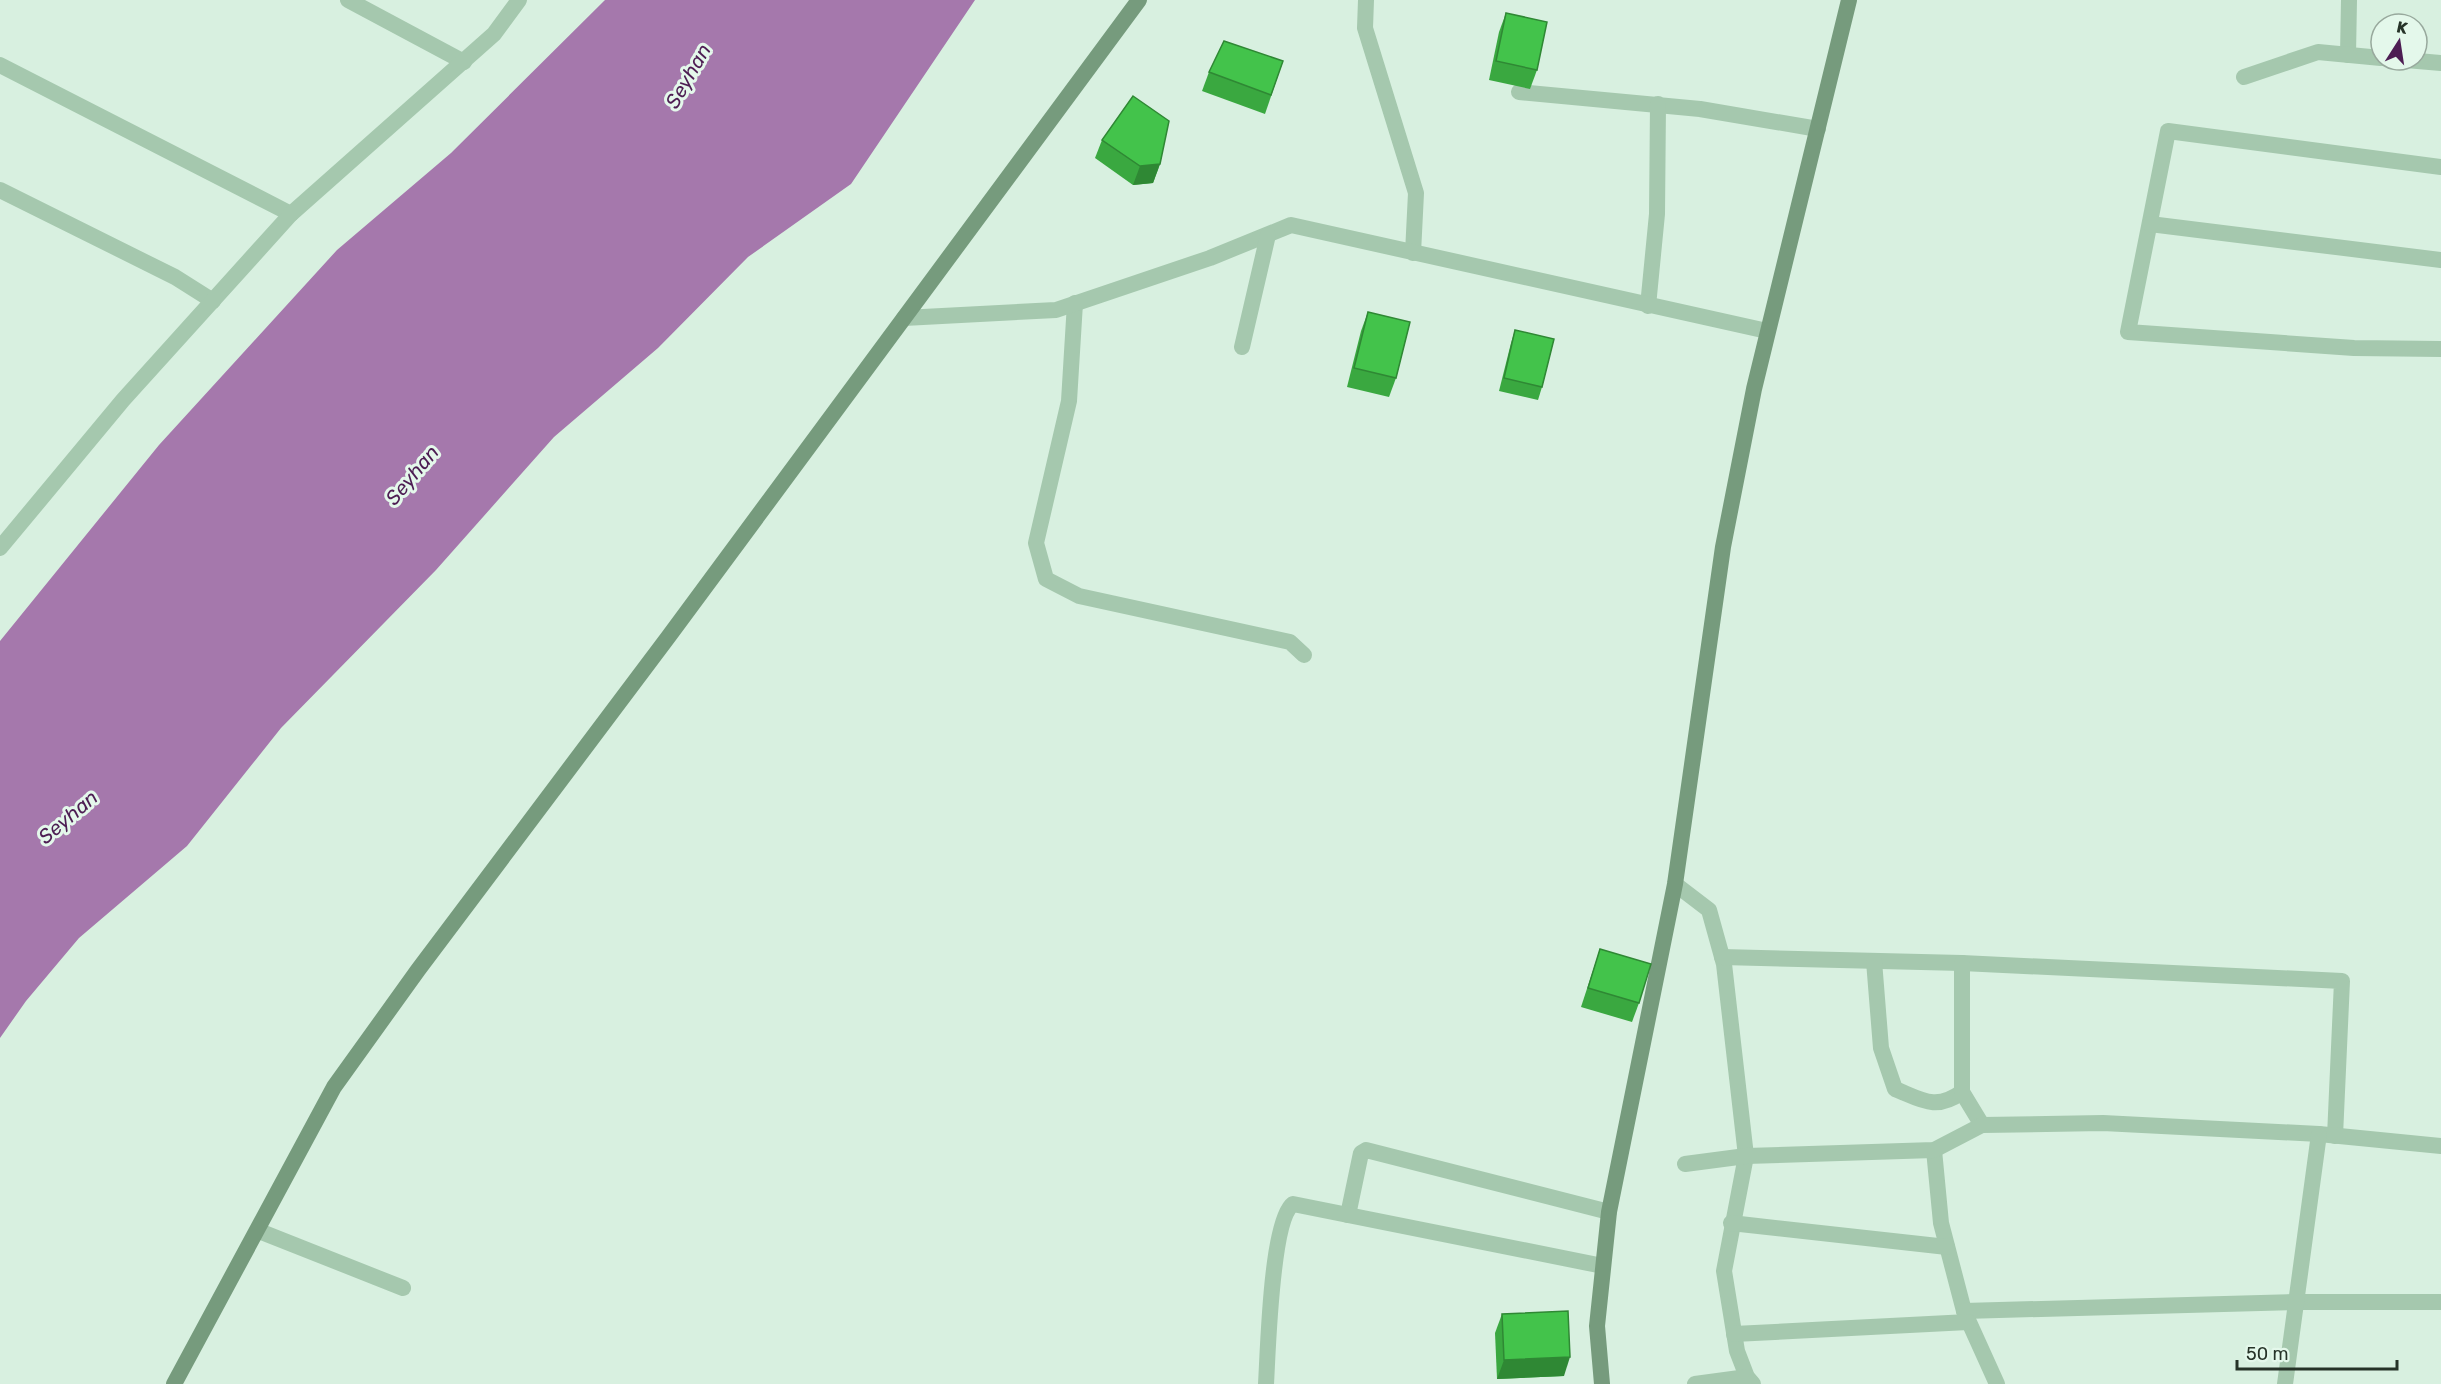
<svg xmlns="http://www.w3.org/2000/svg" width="2441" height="1384" viewBox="0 0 2441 1384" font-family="Rubik,sans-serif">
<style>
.water{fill:#a578ac}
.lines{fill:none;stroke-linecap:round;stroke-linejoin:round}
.minor{stroke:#a5c8ae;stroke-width:16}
.tertiary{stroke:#a5c8ae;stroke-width:16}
.secondary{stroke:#769b7d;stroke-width:16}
.wall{fill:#3aa840}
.shaded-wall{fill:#2f8834}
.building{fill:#43c34b;stroke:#2f8834;stroke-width:1.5}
.labels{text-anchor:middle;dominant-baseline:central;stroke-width:6;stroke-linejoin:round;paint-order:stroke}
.water-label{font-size:20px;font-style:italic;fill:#4d1d53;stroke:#e4f8eb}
</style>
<rect width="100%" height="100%" fill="#d8f0e0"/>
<polygon class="water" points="605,0 975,0 851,184 748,257 658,348 554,437 436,570 281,728 187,846 79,938 26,1001 0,1038 0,641 159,445 337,250 451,153"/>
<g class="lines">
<g class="minor">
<polyline points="348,0 464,62"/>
<polyline points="1366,0 1365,28 1416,193 1413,253"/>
<polyline points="2348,55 2349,0"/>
<polyline points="2406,60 2441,63"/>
<polyline points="0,65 291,214"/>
<polyline points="2244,77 2318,52 2381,58"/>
<polyline points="1519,92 1700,109 1818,129"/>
<polyline points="2441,167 2168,131 2128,332 2354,348 2441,349"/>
<polyline points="0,190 175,277 213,301"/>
<polyline points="2150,224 2441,260"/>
<polyline points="1075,303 1069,401 1036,543 1046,579 1079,596 1290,642 1304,655"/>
<polyline points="1648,306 1657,214 1658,104"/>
<polyline points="904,318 1056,310 1210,258 1291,225 1767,331"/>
<polyline points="1242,347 1268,235"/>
<polyline points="1675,884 1709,910 1724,964 1746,1156 1724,1271 1737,1351 1747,1377 1753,1384"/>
<polyline points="1722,957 1962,963 2342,981 2335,1136"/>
<path d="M1874,961L1881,1048L1895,1089C1922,1100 1936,1111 1962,1092"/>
<polyline points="1962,963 1962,1092 1982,1125"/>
<polyline points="1934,1150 1941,1223 1964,1311 1997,1384"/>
<polyline points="1685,1164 1746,1156 1934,1150 1982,1125 2103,1123 2319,1134 2441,1146"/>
<polyline points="1348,1215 1361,1153 1366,1150 1609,1212"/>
<polyline points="1731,1223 1947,1247"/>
<polyline points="259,1231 403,1288"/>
<polyline points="1964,1311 2295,1302 2441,1302"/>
<polyline points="1734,1334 1968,1322"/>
<path d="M1266,1384C1268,1352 1271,1220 1293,1204L1603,1266"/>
<polyline points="1695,1384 1747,1377"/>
<polyline points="2285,1384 2319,1134"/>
</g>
<polyline class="tertiary" points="0,548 123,400 291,214 494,34 519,0"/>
<g class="secondary">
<polyline points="174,1384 334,1087 418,970 669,636 1139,0"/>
<polyline points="1602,1384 1597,1326 1609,1212 1675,884 1723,547 1754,389 1849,0"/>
</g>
</g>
<g class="wall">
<polygon points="1506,13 1537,70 1530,89 1489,80 1499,32"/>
<polygon points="1283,61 1265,114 1202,91 1209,72"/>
<polygon points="1102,140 1160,164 1153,183 1133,185 1095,158"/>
<polygon points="1368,312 1396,378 1389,397 1347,387 1361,331"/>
<polygon points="1515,330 1542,387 1538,400 1499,391 1511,343"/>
<polygon points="1600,949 1639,1003 1632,1022 1581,1007"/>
<polygon points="1502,1314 1564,1376 1497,1379 1495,1333"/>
</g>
<g class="shaded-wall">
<polygon points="1160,164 1153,183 1133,185 1140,166"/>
<polygon points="1570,1357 1564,1376 1497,1379 1504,1360"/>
</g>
<g class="building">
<polygon points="1506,13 1547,22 1537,70 1496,61"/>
<polygon points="1224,41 1283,61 1271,95 1209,72"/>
<polygon points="1133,96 1169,121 1160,164 1140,166 1102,140"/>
<polygon points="1368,312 1410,322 1396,378 1354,368"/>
<polygon points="1515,330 1554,339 1542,387 1504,378"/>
<polygon points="1600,949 1651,964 1639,1003 1588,988"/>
<polygon points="1568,1311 1570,1357 1504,1360 1502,1314"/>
</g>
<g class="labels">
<g class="water-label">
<text transform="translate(688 76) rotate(-60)">Seyhan</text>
<text transform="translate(412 475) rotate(-50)">Seyhan</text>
<text transform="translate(68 817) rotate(-40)">Seyhan</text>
</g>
</g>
<g transform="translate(2399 42) rotate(12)"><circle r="28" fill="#e4f8eb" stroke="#98a99d" stroke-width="1.5"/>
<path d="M0-4.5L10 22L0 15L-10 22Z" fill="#4d1d53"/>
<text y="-9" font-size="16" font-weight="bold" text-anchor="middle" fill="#263328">K</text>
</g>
<path d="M2237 1360v9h160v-9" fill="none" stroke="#263328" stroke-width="3"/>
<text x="2246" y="1360" font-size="18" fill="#263328" stroke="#e4f8eb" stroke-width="4.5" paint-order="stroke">50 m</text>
</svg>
